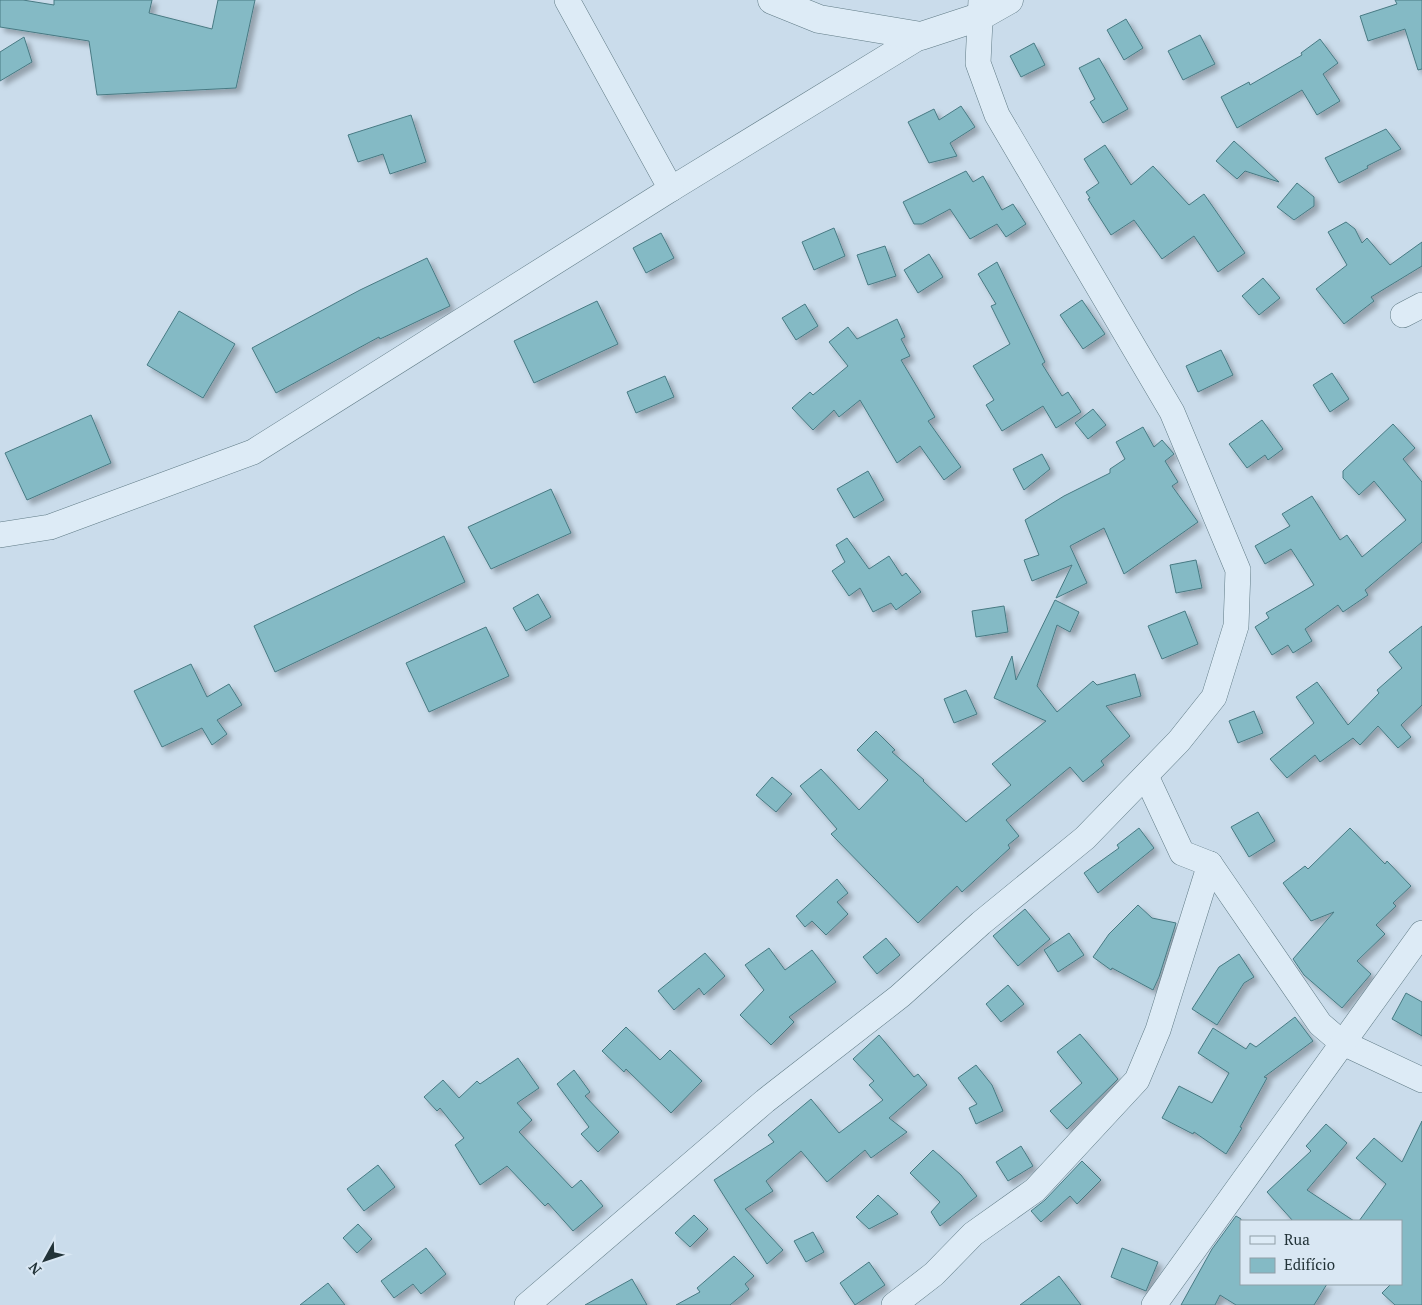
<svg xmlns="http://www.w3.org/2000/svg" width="1422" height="1305" viewBox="0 0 1422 1305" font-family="'PT Serif',serif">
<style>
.building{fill:#84bac5;stroke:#487a83;filter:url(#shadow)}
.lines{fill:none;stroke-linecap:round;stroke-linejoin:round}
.minor-casing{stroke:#607b86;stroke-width:26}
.tertiary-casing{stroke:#607b86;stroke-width:29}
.minor{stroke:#ddebf6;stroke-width:25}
.tertiary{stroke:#ddebf6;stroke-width:28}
</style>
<defs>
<filter id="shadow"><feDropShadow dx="4.5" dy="4.5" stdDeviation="2.5" flood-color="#0004"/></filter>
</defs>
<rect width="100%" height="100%" fill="#cadceb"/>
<g class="building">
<polygon points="0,0 23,0 54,5 54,0 152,0 149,13 212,29 218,0 255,0 236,88 97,95 89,41 0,27"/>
<polygon points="1395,0 1422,0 1422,69 1418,70 1405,29 1368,41 1360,16 1397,4"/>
<polygon points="1126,19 1143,48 1124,60 1107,30"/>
<polygon points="1200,35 1215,64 1183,80 1168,51"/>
<polygon points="24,37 32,62 0,81 0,52"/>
<polygon points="1320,39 1338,63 1323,74 1340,101 1317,115 1302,90 1237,128 1221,97 1249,82 1250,85 1302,55 1301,53"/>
<polygon points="1034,43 1045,65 1021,77 1010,56"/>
<polygon points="1099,58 1128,109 1103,123 1090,102 1095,99 1079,68"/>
<polygon points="961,106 975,127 950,143 957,156 929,163 908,122 934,109 939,120"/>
<polygon points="411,115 426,162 390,174 383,154 358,162 348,135"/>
<polygon points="1386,129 1401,149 1367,166 1368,168 1339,183 1325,158"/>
<polygon points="1234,141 1279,182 1245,171 1237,179 1216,161"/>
<polygon points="1105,145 1131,185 1153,166 1189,205 1204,194 1245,253 1218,272 1194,236 1162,259 1134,220 1111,235 1088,199 1090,198 1086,192 1099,183 1084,159"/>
<polygon points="966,171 973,182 983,176 1002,210 1013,204 1026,224 1006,237 997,224 970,239 950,209 922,224 914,224 903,202"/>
<polygon points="1297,183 1314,197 1314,206 1294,220 1277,207"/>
<polygon points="1346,222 1355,229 1362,243 1367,238 1390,265 1422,242 1422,266 1371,297 1374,301 1344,324 1316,289 1347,265 1328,232"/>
<polygon points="834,228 845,256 814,270 802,242"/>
<polygon points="661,233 674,258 646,273 633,248"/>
<polygon points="885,246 896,276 868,285 857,255"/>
<polygon points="929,254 943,277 918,293 904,270"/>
<polygon points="427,258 450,306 380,339 379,337 276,393 252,348 360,290"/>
<polygon points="997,262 1045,362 1042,364 1062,396 1068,392 1081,412 1056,428 1043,406 1002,431 986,405 994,400 973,366 1010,344 991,306 996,304 978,274"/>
<polygon points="1263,278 1280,298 1259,315 1242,296"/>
<polygon points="1082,300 1105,334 1083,349 1060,315"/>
<polygon points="597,301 618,344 534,383 514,341"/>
<polygon points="805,304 818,326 796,340 782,318"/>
<polygon points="179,311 235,344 203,398 147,365"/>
<polygon points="897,319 905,337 901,339 910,356 901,360 935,417 928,421 961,467 944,480 920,446 897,463 860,400 839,417 834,410 813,430 792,408 810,392 813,395 848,366 829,342 848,327 857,339"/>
<polygon points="1221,350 1233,375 1198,392 1186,366"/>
<polygon points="1332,373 1349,399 1330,412 1313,385"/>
<polygon points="665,376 674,397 636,413 627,392"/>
<polygon points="1093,409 1106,425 1088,439 1075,423"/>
<polygon points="91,415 111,463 27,500 5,453"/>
<polygon points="1262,420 1283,449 1268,460 1265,455 1247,468 1229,444"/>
<polygon points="1393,424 1415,448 1403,459 1422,482 1422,542 1365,590 1368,595 1343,612 1338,605 1305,629 1312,641 1293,653 1288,645 1272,655 1255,627 1269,618 1266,613 1314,585 1291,549 1265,564 1255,546 1290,526 1282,514 1312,496 1340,540 1347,535 1362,557 1406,520 1374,481 1359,495 1343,478 1343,471"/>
<polygon points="1143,427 1154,447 1162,440 1174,454 1165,461 1178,482 1172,486 1198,522 1124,574 1104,528 1070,546 1087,583 1056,598 1072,565 1032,581 1024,560 1039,555 1025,520 1064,496 1110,473 1110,469 1125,459 1116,442"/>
<polygon points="1042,454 1050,469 1024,490 1013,469"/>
<polygon points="868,471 884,500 854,518 837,489"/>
<polygon points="551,489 571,533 491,569 468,527"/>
<polygon points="444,536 465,582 275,672 254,626"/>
<polygon points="847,538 869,569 889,556 902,576 906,573 921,592 896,610 891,603 873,612 860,588 849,596 832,571 845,562 836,545"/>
<polygon points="1196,560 1202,588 1176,593 1170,565"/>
<polygon points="538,594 551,617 526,631 513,608"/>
<polygon points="1055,600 1079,612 1070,632 1057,625 1037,686 1057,712 1093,681 1097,685 1135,674 1141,696 1106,706 1130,736 1101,761 1104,765 1083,782 1070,767 1006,820 1019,836 1008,845 1010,848 962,892 957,886 918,923 831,834 837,829 800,786 821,769 859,810 888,780 857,750 876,731 895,750 892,752 924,780 923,781 966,822 1011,785 992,764 1046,721 994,698 1012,656 1016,680"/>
<polygon points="1004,606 1008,632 976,637 972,611"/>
<polygon points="1185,611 1198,644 1162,659 1148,626"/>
<polygon points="1422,626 1422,705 1401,725 1411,737 1398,748 1378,726 1360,745 1353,738 1320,762 1315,755 1287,778 1270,759 1314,723 1296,697 1317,682 1348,725 1379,693 1377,690 1402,668 1389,652"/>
<polygon points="486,627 509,676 429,712 406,663"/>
<polygon points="191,664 207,697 229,684 242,705 217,720 227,734 212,745 202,728 162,747 134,691"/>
<polygon points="966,690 977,714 954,723 944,699"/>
<polygon points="1254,711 1263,733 1238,743 1229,721"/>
<polygon points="772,777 792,794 776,812 756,795"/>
<polygon points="1258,812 1275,841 1249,857 1231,827"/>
<polygon points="1139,828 1154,848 1098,893 1084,873 1119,848 1117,845"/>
<polygon points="1350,828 1385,864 1387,861 1411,886 1393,903 1396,906 1376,925 1385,934 1357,961 1371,974 1342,1008 1304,975 1293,959 1334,912 1311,921 1283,883 1305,866 1308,869"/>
<polygon points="837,879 848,893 837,902 848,914 826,935 812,921 805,927 796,916"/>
<polygon points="1138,905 1152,918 1176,923 1159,977 1153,990 1112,968 1111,970 1093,957 1109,934"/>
<polygon points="1025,909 1050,939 1018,966 993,936"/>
<polygon points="1069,933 1084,955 1058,972 1044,950"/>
<polygon points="886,938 900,955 877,974 863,957"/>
<polygon points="769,948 785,970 812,950 836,982 789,1017 794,1022 771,1045 740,1015 764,990 745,965"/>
<polygon points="705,953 725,976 704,995 699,988 674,1010 658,991"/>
<polygon points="1239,954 1254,977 1244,983 1217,1025 1192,1009 1219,967"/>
<polygon points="1008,985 1024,1004 1001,1022 986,1004"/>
<polygon points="1406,993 1422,1002 1422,1036 1392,1019"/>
<polygon points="1295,1017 1313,1041 1264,1077 1267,1078 1240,1127 1242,1128 1226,1154 1194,1132 1193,1134 1162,1118 1179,1086 1212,1103 1229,1073 1198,1053 1213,1028 1246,1049 1250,1043 1256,1047"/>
<polygon points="626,1027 660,1060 670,1050 702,1081 671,1113 626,1069 624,1072 602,1051"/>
<polygon points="1080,1034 1118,1079 1067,1129 1050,1111 1082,1083 1057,1052"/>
<polygon points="879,1035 914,1077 918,1074 927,1085 889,1118 907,1132 871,1158 865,1150 827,1182 801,1151 766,1181 773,1191 745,1209 783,1250 767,1264 714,1180 774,1142 768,1135 811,1099 839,1133 883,1100 869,1085 874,1081 853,1059"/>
<polygon points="518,1058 539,1088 517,1103 532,1120 519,1132 572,1188 581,1180 603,1206 573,1231 548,1203 545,1206 507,1166 480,1185 455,1145 464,1138 440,1108 437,1111 424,1097 443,1080 459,1098 477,1081 480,1084"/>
<polygon points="976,1065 992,1085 1003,1111 976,1124 969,1108 977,1104 958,1078"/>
<polygon points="574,1070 590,1092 585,1096 619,1132 598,1152 581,1134 589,1127 557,1084"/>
<polygon points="1422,1121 1422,1305 1395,1305 1382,1293 1391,1284 1401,1284 1401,1221 1359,1221 1386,1184 1356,1158 1374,1138 1402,1162"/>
<polygon points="1326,1124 1347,1143 1307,1190 1354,1221 1293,1221 1267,1192 1311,1151 1306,1146"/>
<polygon points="1021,1146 1033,1166 1008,1181 996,1162"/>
<polygon points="933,1150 961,1175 977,1196 940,1226 931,1212 940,1202 910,1173"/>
<polygon points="1082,1161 1101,1180 1077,1204 1070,1196 1041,1222 1031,1211 1045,1200"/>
<polygon points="378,1165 395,1187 364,1211 347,1189"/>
<polygon points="878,1195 898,1214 869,1229 856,1217"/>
<polygon points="694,1215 708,1229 690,1247 675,1233"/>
<polygon points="1236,1216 1241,1219 1241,1284 1327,1284 1314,1305 1236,1305 1220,1295 1215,1305 1181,1305 1212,1249"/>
<polygon points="358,1224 372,1239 357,1253 343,1238"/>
<polygon points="813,1232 824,1252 806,1262 794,1241"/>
<polygon points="426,1248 446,1274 421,1294 413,1284 394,1298 381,1281"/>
<polygon points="1122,1248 1158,1262 1146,1291 1111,1277"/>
<polygon points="734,1256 754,1276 745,1284 749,1289 730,1305 676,1305 700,1292 697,1288"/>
<polygon points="869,1262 885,1285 855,1305 840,1283"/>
<polygon points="1059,1276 1081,1305 1020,1305 1047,1285"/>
<polygon points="632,1279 647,1305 585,1305"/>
<polygon points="328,1283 345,1305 300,1305"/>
</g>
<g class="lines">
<defs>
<g id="minor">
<polyline points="671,189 921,36"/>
<polyline points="1403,315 1422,305"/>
<polyline points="0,535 50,527 253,452 671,189 567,0"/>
<polyline points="1146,776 1182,853 1210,864 1320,1024 1341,1042 1422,1080"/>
<polyline points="527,1305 765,1101 900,996 981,923 1085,838 1179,741 1214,697 1236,626 1238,570 1172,412 997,115 978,63 981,0"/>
<polyline points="894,1305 934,1274 973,1234 1035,1190 1137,1080 1158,1030 1210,864"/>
<polyline points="1154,1305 1422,933"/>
</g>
<polyline id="tertiary" points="772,0 819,19 921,36 979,17 1009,0"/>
</defs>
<use href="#minor" class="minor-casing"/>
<use href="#tertiary" class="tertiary-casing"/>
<use href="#minor" class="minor"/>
<use href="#tertiary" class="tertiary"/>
</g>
<rect x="1240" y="1220" width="162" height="65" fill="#d9e7f3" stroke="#909fa8"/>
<rect x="1250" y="1236" width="25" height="8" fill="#ddebf6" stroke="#909fa8"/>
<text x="1284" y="1245" font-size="15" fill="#223338">Rua</text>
<rect x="1250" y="1258" width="25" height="15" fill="#84bac5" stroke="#909fa8"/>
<text x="1284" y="1270" font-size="15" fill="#223338">Edifício</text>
<g transform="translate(45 1260) rotate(230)" stroke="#d9e7f3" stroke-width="4" paint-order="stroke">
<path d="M0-4L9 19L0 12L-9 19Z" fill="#223338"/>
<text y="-8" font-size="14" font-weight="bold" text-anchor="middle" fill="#223338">N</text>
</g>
</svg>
